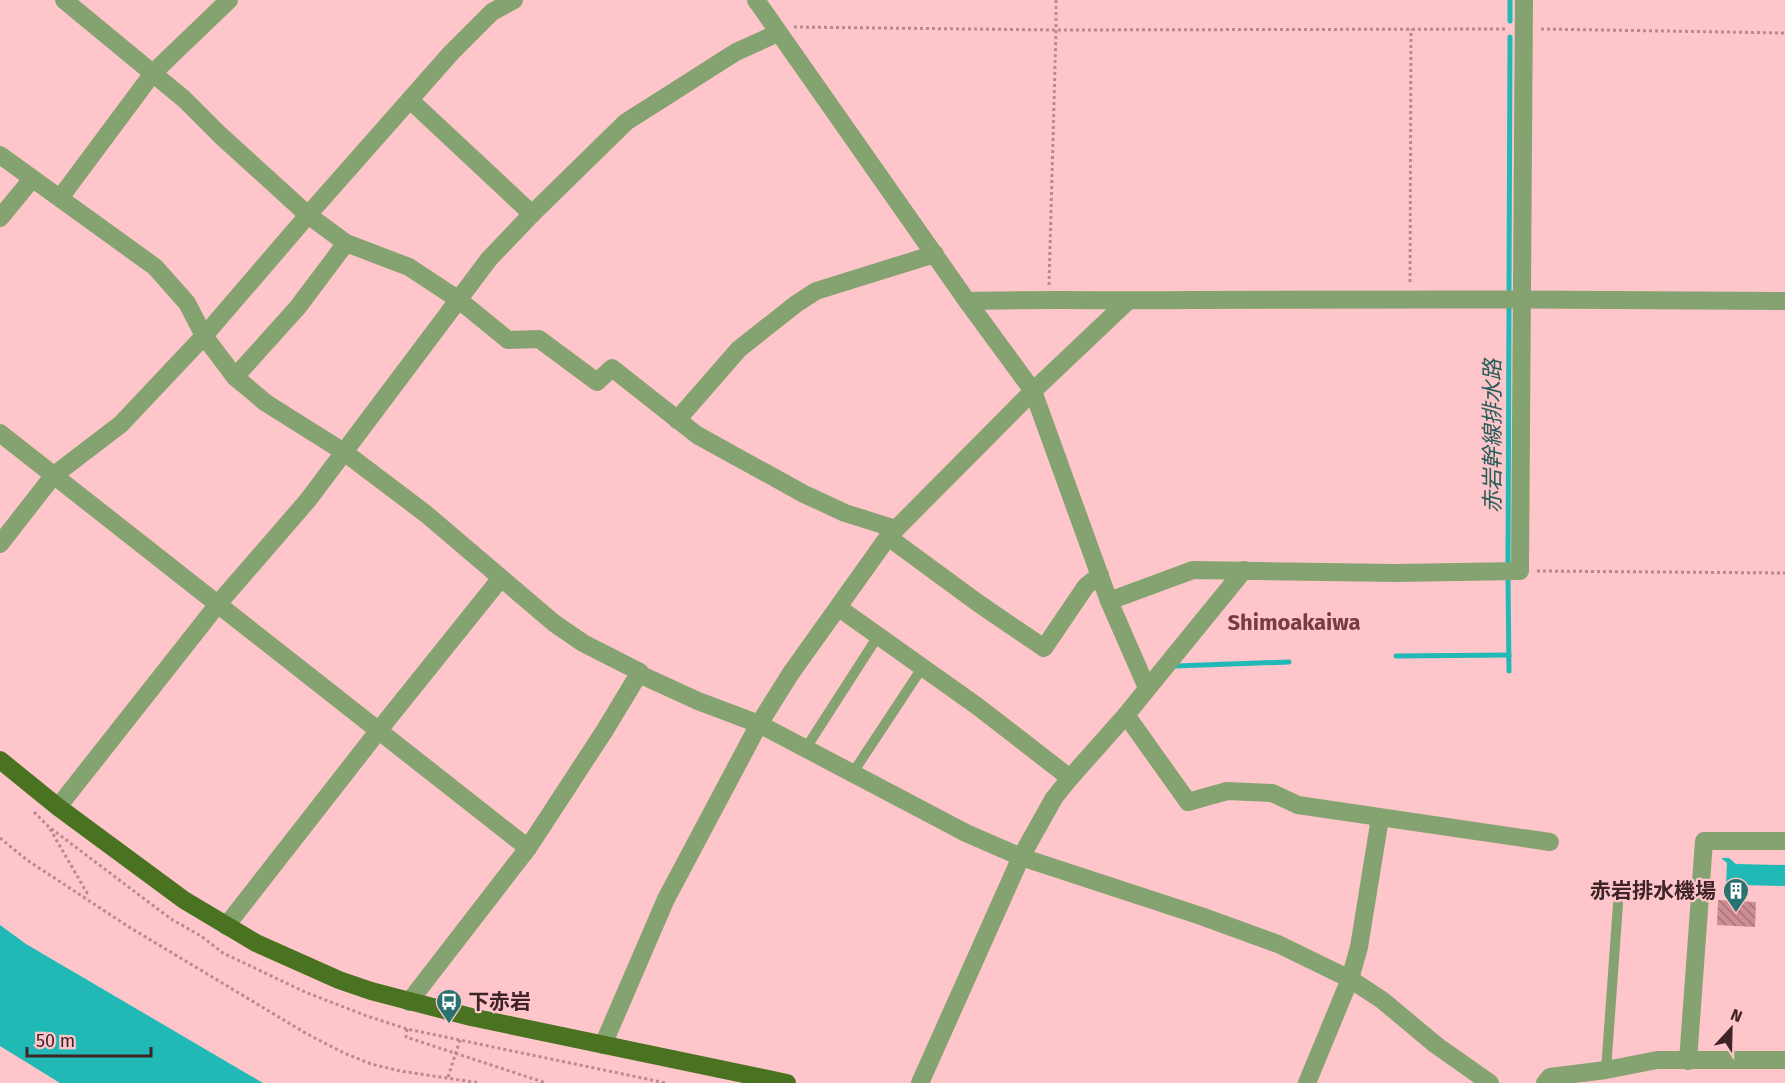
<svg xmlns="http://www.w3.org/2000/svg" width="1785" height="1083" viewBox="0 0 1785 1083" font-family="'Fira Sans','Noto Sans JP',sans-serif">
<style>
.water{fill:#20b9b5}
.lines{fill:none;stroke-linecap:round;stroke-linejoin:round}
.stream{stroke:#20b9b5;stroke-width:5}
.building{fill:url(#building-back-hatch)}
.path{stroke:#b98b8f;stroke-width:3;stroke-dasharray:3 3;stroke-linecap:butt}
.lane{stroke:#85a370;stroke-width:10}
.street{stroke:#85a370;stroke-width:18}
.primary{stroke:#497320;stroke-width:18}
.labels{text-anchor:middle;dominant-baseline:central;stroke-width:4.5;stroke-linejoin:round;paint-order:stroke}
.poi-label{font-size:21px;font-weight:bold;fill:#3f2427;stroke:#fec5ca;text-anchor:end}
.water-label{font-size:22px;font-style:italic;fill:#255d5b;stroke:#fec5ca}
.neighbourhood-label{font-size:22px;font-weight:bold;fill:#763b43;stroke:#fec5ca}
</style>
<defs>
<pattern id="building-back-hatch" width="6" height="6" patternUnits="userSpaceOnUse" patternTransform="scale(1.5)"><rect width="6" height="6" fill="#ce8c93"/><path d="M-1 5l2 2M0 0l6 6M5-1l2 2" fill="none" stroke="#a97278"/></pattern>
</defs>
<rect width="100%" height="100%" fill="#fec5ca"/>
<g class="water">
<polygon points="1721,858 1729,858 1736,864 1785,865 1785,886 1742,885 1742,891 1734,891 1733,885 1726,884 1727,863"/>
<polygon points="0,925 26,944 263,1083 60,1083 0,1046"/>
</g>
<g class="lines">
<g class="stream">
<polyline points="1510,21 1510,0"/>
<polyline points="1509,290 1510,37"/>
<polyline points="1508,566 1509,307"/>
<polyline points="1508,578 1509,671"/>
<polyline points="1396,656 1509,655"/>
<polyline points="1175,666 1289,662"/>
</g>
</g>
<polygon class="building" points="1718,900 1756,902 1755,927 1717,925"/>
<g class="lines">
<g class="path">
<polyline points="794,27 1056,30 1507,29"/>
<polyline points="1541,29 1785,33"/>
<polyline points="1410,282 1411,29"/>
<polyline points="1049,285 1056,30 1056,0"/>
<polyline points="1537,571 1785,573"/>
<polyline points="34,812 49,827 171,919 201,936 223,953 305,992 367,1016 407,1029 666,1083"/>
<polyline points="50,829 87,893 84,897"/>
<polyline points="0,838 27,860 129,927 307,1034 344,1053 371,1064 400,1071 480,1083"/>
<polyline points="407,1029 406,1037 546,1083"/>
<polyline points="448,1077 460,1040"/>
</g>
<g class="lane">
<polyline points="806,748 878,636"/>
<polyline points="852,774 922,668"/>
<polyline points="1606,1070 1618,904"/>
</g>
<g class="street">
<polyline points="64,0 184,99 220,135 308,215 346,243 409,267 459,300 508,340 539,339 597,382 612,368 697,435 804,494 845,513 896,529"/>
<polyline points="756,0 967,301 1033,391 1109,601 1147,688"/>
<polyline points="410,100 532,214"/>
<polyline points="0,155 155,267 187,303 204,336 235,377 266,403 344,452 426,514 554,623 583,643 640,672 605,730 528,848 409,1002"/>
<polyline points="60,198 153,73 229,0"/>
<polyline points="0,218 32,179"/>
<path d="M967,301C1042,299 1116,301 1190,300C1388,299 1587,299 1785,301"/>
<polyline points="235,377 298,307 346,243"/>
<polyline points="677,420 739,349 796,304 816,291 935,254"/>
<polyline points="0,433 528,848"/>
<polyline points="888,537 978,603 1044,648 1086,586 1100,575"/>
<polyline points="0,544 53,476 121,424 204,336 308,215 451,53 492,12 514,0"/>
<polyline points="1109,601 1193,570 1395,573 1520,571 1524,0"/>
<polyline points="839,608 977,706 1070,778"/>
<polyline points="639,674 698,701 759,724 966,833 1021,857 1201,916 1278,944 1350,979 1382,1000 1436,1045 1490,1083"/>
<polyline points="1126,715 1188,802 1227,791 1272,793 1298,805 1550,842"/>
<polyline points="58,807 218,604 308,500 489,259 532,214 626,122 736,52 778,33"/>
<polyline points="226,926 379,730 501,578"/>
<polyline points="603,1045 666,899 759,724 791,673 888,537 1033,391 1128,301"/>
<polyline points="1688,1061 1704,841 1785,841"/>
<polyline points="920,1083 1021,857 1054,798 1070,778 1126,715 1244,570"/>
<polyline points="1307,1083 1350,979 1359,947 1380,818"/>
<polyline points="1545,1083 1550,1077 1606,1070 1657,1060 1785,1060"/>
</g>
<polyline class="primary" points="0,760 58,807 184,900 256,943 339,980 371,991 471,1017 787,1083"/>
</g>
<defs>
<symbol id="building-pin" viewBox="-11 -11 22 30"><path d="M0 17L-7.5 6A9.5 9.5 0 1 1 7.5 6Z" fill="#287270" stroke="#fec5ca"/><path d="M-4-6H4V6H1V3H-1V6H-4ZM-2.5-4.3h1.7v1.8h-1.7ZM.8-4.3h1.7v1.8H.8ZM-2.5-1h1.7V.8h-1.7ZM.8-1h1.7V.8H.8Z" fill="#fff"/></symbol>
<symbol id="bus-pin" viewBox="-11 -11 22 30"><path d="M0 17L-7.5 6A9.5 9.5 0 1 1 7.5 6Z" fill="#287270" stroke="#fec5ca"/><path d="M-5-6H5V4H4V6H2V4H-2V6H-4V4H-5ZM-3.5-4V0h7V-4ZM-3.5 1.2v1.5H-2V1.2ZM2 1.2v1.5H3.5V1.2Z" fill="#fff"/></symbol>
</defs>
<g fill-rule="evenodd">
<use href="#building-pin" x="1721" y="876" width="30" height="40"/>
<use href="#bus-pin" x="434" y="987" width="30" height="40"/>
</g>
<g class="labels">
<g class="poi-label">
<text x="1716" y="891">赤岩排水機場</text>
<text x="468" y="1002" text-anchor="start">下赤岩</text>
</g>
<g class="water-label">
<text transform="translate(1492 436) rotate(-90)">赤岩幹線排水路</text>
</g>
<g class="neighbourhood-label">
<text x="1294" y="622">Shimoakaiwa</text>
</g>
</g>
<g transform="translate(1731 1029) rotate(22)" stroke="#fec5ca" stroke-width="4.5" paint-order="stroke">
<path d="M0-4.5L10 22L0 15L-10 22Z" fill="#3f2427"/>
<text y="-9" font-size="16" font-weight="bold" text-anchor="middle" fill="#3f2427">N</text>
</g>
<path d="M27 1047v9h124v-9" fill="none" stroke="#3f2427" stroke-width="3"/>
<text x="36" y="1047" font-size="18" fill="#3f2427" stroke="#fec5ca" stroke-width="4.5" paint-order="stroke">50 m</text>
</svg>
